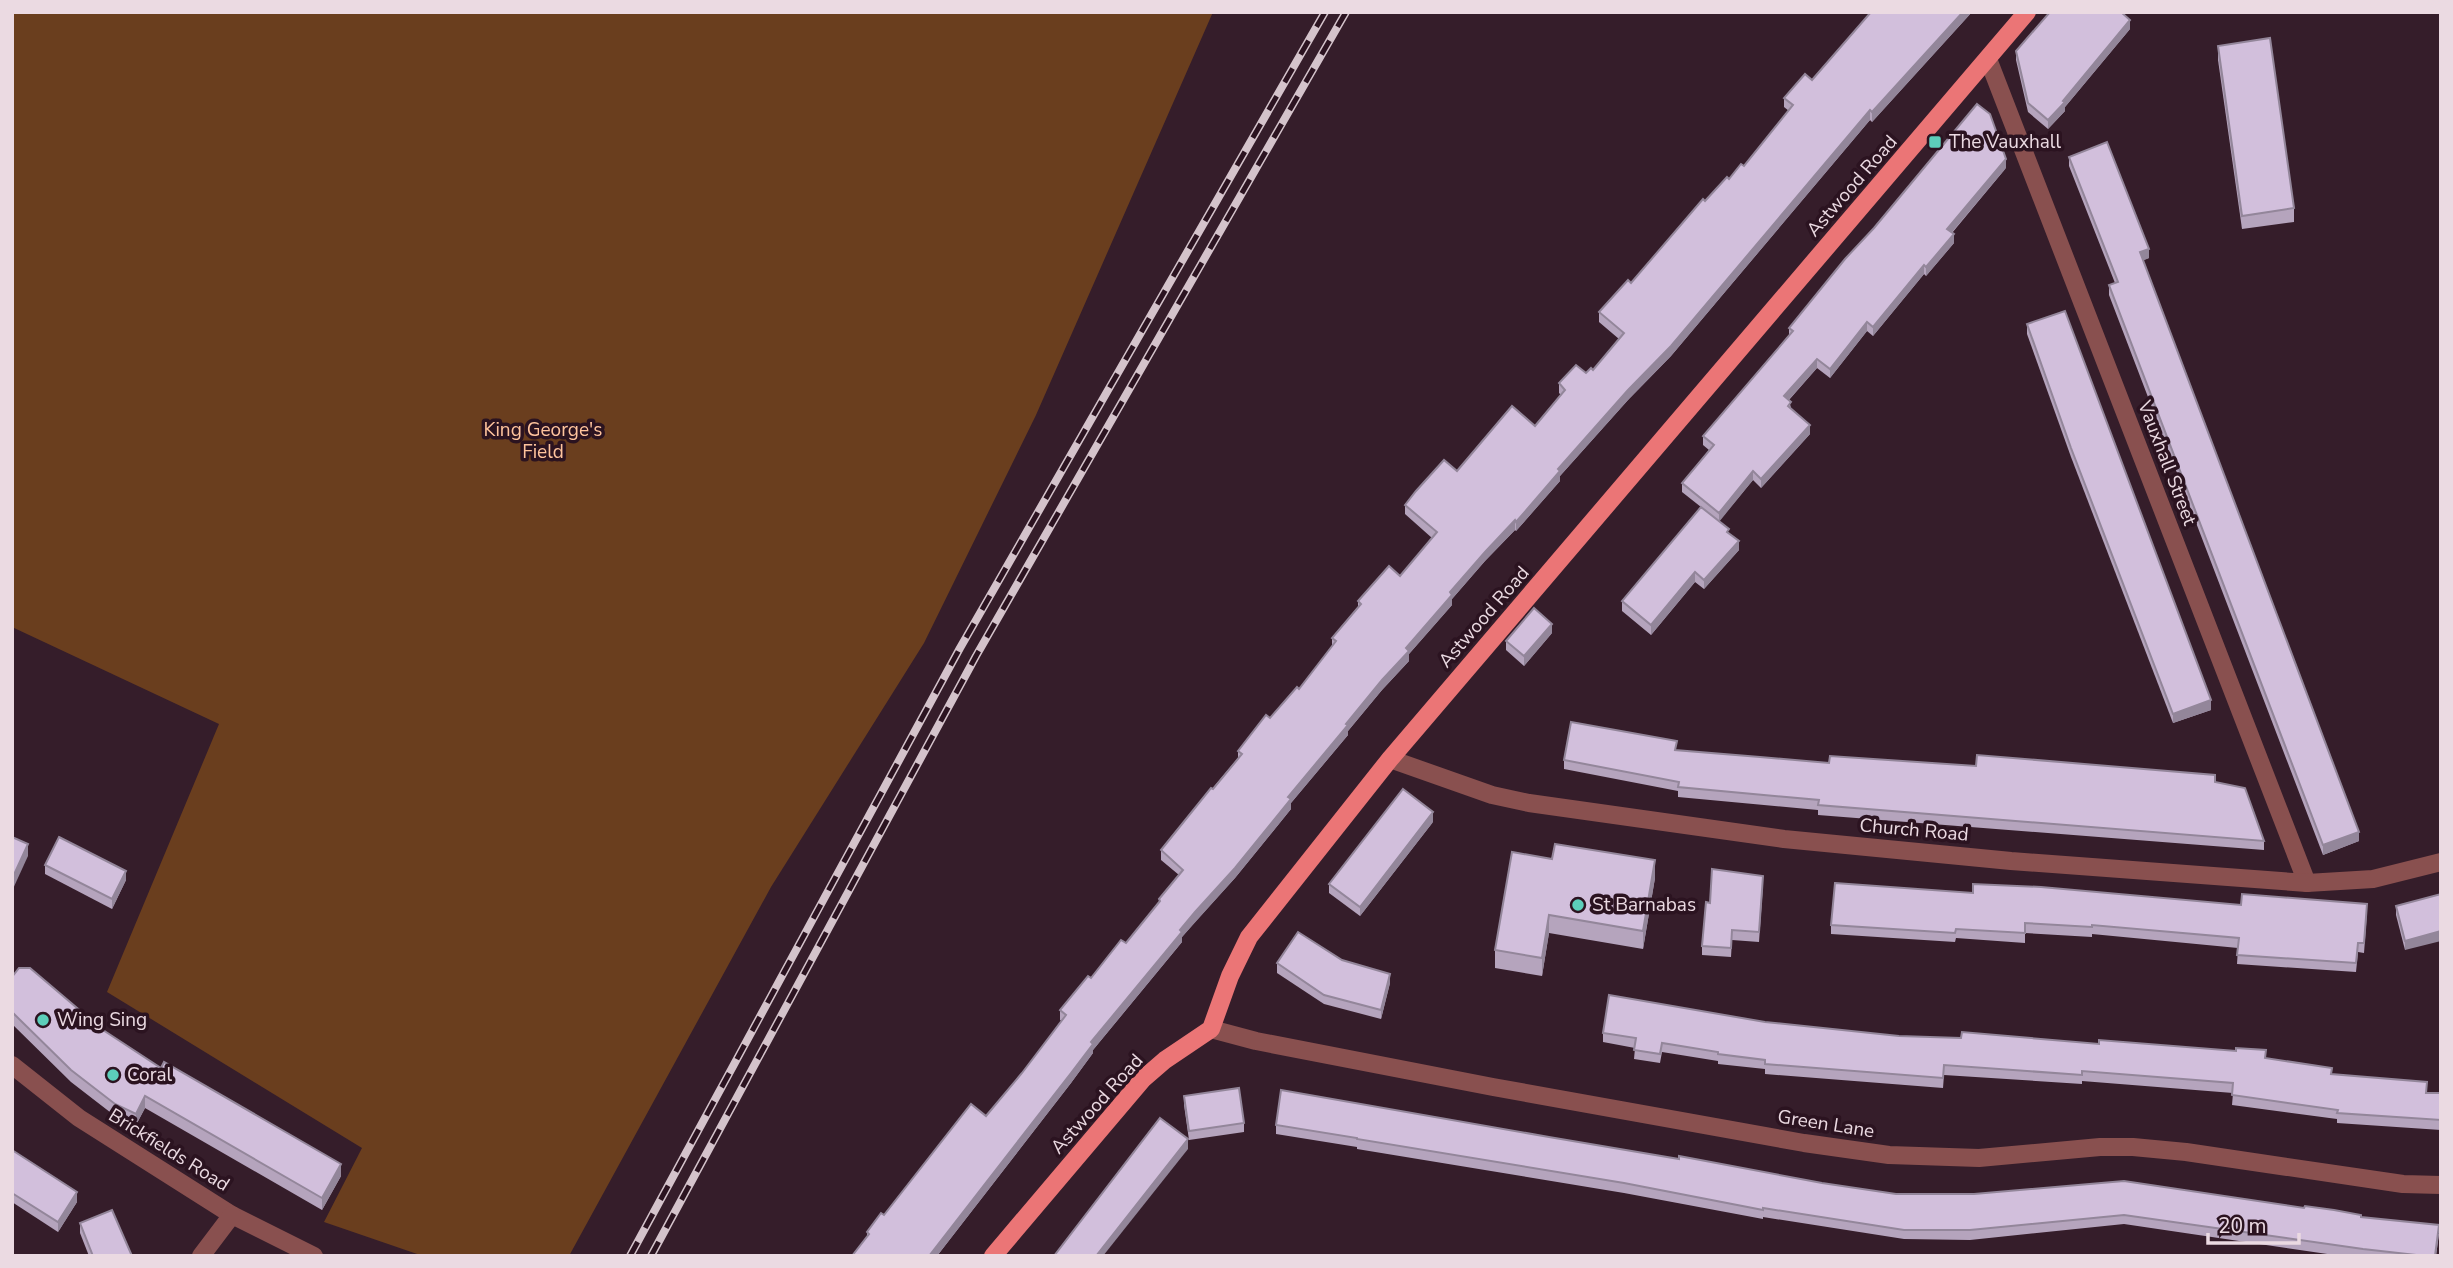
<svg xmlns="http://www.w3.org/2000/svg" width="2453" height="1268" viewBox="0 0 2453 1268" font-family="'Nunito Sans',sans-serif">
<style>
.green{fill:#6a3e1e}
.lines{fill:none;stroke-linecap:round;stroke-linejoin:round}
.minor{stroke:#89504f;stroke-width:18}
.major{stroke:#eb7576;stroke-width:18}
.rail-casing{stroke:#d4c3cb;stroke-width:8}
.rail{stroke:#2b1320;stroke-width:5;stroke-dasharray:16;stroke-linecap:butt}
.wall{fill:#b5a4bd}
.shaded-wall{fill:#93869a}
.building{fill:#d2bfdc;stroke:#93869a;stroke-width:2}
.poi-dot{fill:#5cceba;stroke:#2b1320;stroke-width:2.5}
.labels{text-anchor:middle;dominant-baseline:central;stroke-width:7;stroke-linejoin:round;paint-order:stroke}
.poi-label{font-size:19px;fill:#ebdae2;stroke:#2b1320;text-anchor:start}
.street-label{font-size:19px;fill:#ebdae2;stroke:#2b1320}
.park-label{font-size:19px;fill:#ffc49d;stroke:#2b1320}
</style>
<rect width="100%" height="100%" fill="#351d2a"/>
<polygon class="green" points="12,12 1213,12 1036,415 924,643 771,887 569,1256 423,1256 324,1222 362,1148 107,992 219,724 12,627"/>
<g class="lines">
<g class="minor">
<polyline points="1988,59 2307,883"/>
<polyline points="1390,759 1492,795 1529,803 1784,839 2011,861 2307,883 2373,879 2441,862"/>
<polyline points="1211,1029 1256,1041 1493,1087 1804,1143 1889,1155 1979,1158 2100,1147 2133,1147 2186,1152 2403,1184 2441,1185"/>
<polyline points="12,1065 79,1118 232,1215 314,1256"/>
<polyline points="201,1256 232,1215"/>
</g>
<polyline class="major" points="993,1256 1143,1079 1165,1060 1211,1029 1230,976 1249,937 1390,759 2027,12"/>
<defs>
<g id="rail">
<polyline points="630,1256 960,648 1325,12"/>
<polyline points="651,1256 976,656 1346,12"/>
</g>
</defs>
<use href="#rail" class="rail-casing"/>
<use href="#rail" class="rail"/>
</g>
<g class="wall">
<polygon points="1871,12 1972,12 1872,122 1870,120 1671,356 1628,400 1560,476 1560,481 1516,531 1515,530 1485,561 1452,599 1452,605 1409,654 1409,661 1382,690 1348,731 1348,735 1291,803 1291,809 1235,878 1195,922 1182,937 1182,942 1093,1050 1093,1053 1071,1083 937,1256 852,1256 867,1237 867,1232 986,1116 1022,1073 1062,1021 1060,1020 1060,1010 1126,943 1159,903 1159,899 1179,875 1161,860 1161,850 1238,758 1238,751 1299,689 1332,647 1332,638 1358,607 1358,601 1400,576 1432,538 1405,514 1405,505 1457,471 1535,426 1561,395 1559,393 1559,383 1586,373 1593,370 1619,339 1599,322 1599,312 1631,283 1705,201 1744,166 1789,111 1784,107 1784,98 1812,80"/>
<polygon points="2130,29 2065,107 2065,111 2048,129 2028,112 2016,60 2016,51"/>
<polygon points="2218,46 2294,208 2294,222 2242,229 2218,60"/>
<polygon points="2069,157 2149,258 2143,260 2359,841 2323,855 2109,295 2109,285 2115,283 2069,166"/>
<polygon points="2006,168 1952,233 1954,243 1926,276 1924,274 1873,336 1867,331 1830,378 1817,368 1789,400 1791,408 1810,434 1761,488 1753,480 1719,521 1729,533 1739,550 1704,589 1695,582 1651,635 1622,611 1622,601 1701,507 1682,492 1682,483 1709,450 1703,445 1703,436 1789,335 1789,328"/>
<polygon points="2027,324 2211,710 2173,723 2071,457 2027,334"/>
<polygon points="1552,633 1524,666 1506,650 1506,641"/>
<polygon points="1677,750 1829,763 2215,783 2264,841 2264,850 1818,815 1818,810 1678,797 1678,791 1564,769 1564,760"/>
<polygon points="1433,822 1360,916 1329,893 1329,884"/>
<polygon points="1512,852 1655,878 1643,949 1549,933 1542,976 1495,968 1495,950"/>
<polygon points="45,865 126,880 112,909 45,874"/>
<polygon points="1763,885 1759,942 1732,940 1731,957 1702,955 1702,946 1710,903"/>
<polygon points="1973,893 2241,905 2367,913 2364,953 2358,952 2356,972 2237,964 2238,948 2092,934 2092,937 2025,933 2025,943 1956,938 1955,942 1831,934 1831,925"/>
<polygon points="2441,894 2405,950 2396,915 2396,906"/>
<polygon points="1342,960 1390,983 1381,1019 1324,1004 1277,973 1277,963"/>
<polygon points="12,977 103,1030 161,1068 341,1176 322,1210 145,1108 136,1125 115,1116 71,1082 12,1024"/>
<polygon points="1765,1022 1899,1036 2266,1058 2332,1074 2427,1093 2441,1093 2441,1130 2337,1123 2337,1119 2232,1105 2233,1093 2082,1081 2082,1084 1944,1075 1943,1088 1765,1074 1765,1069 1718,1064 1718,1061 1662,1052 1660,1063 1634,1059 1635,1048 1603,1042 1603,1033"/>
<polygon points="1184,1096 1244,1123 1244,1132 1189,1140 1184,1105"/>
<polygon points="1276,1125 1549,1137 1822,1183 1896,1194 2361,1217 2439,1234 2436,1256 2341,1256 2124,1224 1970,1240 1904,1239 1763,1217 1763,1219 1624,1193 1357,1149 1357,1147 1276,1134"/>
<polygon points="12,1150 77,1202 58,1232 12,1202"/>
<polygon points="80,1223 132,1256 89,1256 80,1233"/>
</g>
<g class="shaded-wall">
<polygon points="1963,12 1972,12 1872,122 1872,112"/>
<polygon points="2130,20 2130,29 2065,107 2065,111 2048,129 2048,120"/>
<polygon points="1870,110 1870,120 1671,356 1628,400 1560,476 1560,481 1516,531 1516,522 1558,469"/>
<polygon points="2006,159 2006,168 1947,238 1947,229"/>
<polygon points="1954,234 1954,243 1926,276 1926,267"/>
<polygon points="2149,249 2149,258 2140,262 2140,252"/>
<polygon points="1924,265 1924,274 1873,336 1873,327"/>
<polygon points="1867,322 1867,331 1830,378 1830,369"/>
<polygon points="1817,359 1817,368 1784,405 1784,396"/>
<polygon points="1810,425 1810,434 1761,488 1761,479"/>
<polygon points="1753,471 1753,480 1719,522 1719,513"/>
<polygon points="1515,520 1515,530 1485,561 1452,599 1452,605 1409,654 1409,661 1382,690 1348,731 1348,735 1291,803 1291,809 1235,878 1182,937 1182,942 1093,1050 1093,1053 1071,1083 937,1256 929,1256 1091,1042 1180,930 1288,797 1450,592 1485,552"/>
<polygon points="1739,541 1739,550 1704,589 1704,580"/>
<polygon points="1695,572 1695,582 1651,635 1651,625"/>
<polygon points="1552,624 1552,633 1524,666 1524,656"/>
<polygon points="2211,700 2211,710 2173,723 2173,714"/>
<polygon points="1433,812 1433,822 1360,916 1360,907"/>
<polygon points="2359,832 2359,841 2323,855 2323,845"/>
<polygon points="28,844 28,856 12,891 12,879"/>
<polygon points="1655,860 1655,878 1643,949 1643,931"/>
<polygon points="126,871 126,880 112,909 112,899"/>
<polygon points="1549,915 1549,933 1542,976 1542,958"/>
<polygon points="2441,931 2441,941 2405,950 2405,941"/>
<polygon points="1390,974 1390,983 1381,1019 1381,1010"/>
<polygon points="145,1096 145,1108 136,1125 136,1114"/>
<polygon points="1188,1139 1188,1149 1103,1256 1096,1256"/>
<polygon points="341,1164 341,1176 322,1210 322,1198"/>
<polygon points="77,1192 77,1202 58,1232 58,1222"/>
</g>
<g class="building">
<polygon points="1871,12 1963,12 1872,112 1870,110 1671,346 1628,390 1558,469 1560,471 1516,522 1515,520 1485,552 1450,592 1452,595 1406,648 1409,651 1382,680 1346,724 1348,725 1288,797 1291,799 1235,868 1195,912 1180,930 1182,932 1091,1042 1093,1044 1071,1073 929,1256 852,1256 869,1234 867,1232 881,1213 884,1215 971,1104 986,1116 1022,1073 1066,1015 1060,1010 1088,976 1091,978 1121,940 1126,943 1160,901 1159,899 1183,870 1161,850 1211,788 1213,789 1242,754 1238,751 1266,715 1270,718 1297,687 1299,689 1336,641 1332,638 1361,604 1358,601 1389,566 1400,576 1437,532 1405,505 1416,491 1444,460 1457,471 1512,406 1535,426 1565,390 1559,383 1576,365 1586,373 1591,368 1593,370 1624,333 1599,312 1628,280 1631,283 1703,199 1705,201 1727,177 1729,179 1741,164 1744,166 1793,105 1784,98 1805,74 1812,80"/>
<polygon points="2050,12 2121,12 2130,20 2063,101 2065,102 2048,120 2028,103 2016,51"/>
<polygon points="2270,38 2294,208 2242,216 2218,46"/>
<polygon points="1977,104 1990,114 2006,159 1947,229 1954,234 1926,267 1924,265 1873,327 1867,322 1830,369 1817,359 1784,396 1791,402 1788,406 1810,425 1761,479 1753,471 1719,513 1682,483 1714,445 1703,436 1793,331 1789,328 1845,259 1874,228"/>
<polygon points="2107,142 2149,249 2140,252 2359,832 2323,845 2109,285 2118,282 2069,157"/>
<polygon points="2065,311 2211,700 2173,714 2071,448 2027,324"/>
<polygon points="1701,507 1729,529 1727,532 1739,541 1704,580 1695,572 1651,625 1622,601"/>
<polygon points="1534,608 1552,624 1524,656 1506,641"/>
<polygon points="1571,722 1677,741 1675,750 1760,757 1829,763 1830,756 1976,766 1977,755 2215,775 2215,782 2245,788 2264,841 1818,805 1819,800 1678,787 1679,782 1564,760"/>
<polygon points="1403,789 1433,812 1360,907 1329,884"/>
<polygon points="12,837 28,844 12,879"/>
<polygon points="59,837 126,871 112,899 45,865"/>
<polygon points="1555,844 1655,860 1643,931 1549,915 1542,958 1495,950 1512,852 1552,859"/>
<polygon points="1712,869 1763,876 1759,932 1732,930 1731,948 1702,946 1706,902 1710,903"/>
<polygon points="1835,883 1973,893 1973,884 2041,887 2241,905 2242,894 2367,904 2364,943 2358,943 2356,963 2237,955 2239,938 2092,925 2092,927 2025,923 2025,933 1956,929 1955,933 1831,925"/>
<polygon points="2441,894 2441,931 2405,941 2396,906"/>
<polygon points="1298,932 1342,960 1390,974 1381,1010 1324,995 1277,963"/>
<polygon points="19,968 30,968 103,1030 161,1068 164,1062 341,1164 322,1198 145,1096 136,1114 115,1104 71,1070 12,1012 12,977"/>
<polygon points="1609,995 1765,1022 1899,1036 1961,1038 1962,1032 2099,1044 2099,1040 2236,1051 2236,1048 2266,1050 2265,1058 2332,1068 2331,1074 2427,1082 2426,1093 2441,1093 2441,1120 2337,1113 2338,1110 2232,1095 2233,1083 2082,1071 2082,1075 1944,1065 1943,1078 1765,1064 1765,1060 1718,1054 1718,1052 1662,1043 1660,1054 1634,1050 1636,1038 1603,1033"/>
<polygon points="1239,1088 1244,1123 1189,1131 1184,1096"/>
<polygon points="1281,1090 1549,1137 1679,1159 1679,1156 1822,1183 1896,1194 1974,1194 2124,1181 2304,1208 2305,1206 2334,1210 2361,1215 2361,1217 2439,1225 2435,1256 2425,1256 2363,1249 2124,1215 1970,1230 1904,1230 1763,1208 1763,1210 1624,1183 1357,1139 1357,1138 1276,1125"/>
<polygon points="1160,1118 1188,1139 1096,1256 1054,1256"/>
<polygon points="12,1150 77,1192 58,1222 12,1193"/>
<polygon points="112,1210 132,1256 93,1256 80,1223"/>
</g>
<g class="poi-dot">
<rect x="1928" y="135" width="14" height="14" rx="3.5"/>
<circle cx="1578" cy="905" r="7"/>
<circle cx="43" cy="1020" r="7"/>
<circle cx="113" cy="1075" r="7"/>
</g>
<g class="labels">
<g class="poi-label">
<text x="1949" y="142">The Vauxhall</text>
<text x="1592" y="905">St Barnabas</text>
<text x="57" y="1020">Wing Sing</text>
<text x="127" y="1075">Coral</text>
</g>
<g class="street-label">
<text transform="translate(1852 186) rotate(-49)">Astwood Road</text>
<text transform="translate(2167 463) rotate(69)">Vauxhall Street</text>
<text transform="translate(1484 617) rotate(-49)">Astwood Road</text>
<text transform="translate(1914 830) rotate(5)">Church Road</text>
<text transform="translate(1097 1104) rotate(-48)">Astwood Road</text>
<text transform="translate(1826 1124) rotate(9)">Green Lane</text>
<text transform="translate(169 1150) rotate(32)">Brickfields Road</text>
</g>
<g class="park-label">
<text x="543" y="430">King George's<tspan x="543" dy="22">Field</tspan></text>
</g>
</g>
<rect width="2453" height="1268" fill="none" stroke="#ebdae2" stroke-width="28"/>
<path d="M2208 1233v10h91v-10" fill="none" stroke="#ebdae2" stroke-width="3.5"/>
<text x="2218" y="1233" font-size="21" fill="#ebdae2" stroke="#2b1320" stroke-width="5" paint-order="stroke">20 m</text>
</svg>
